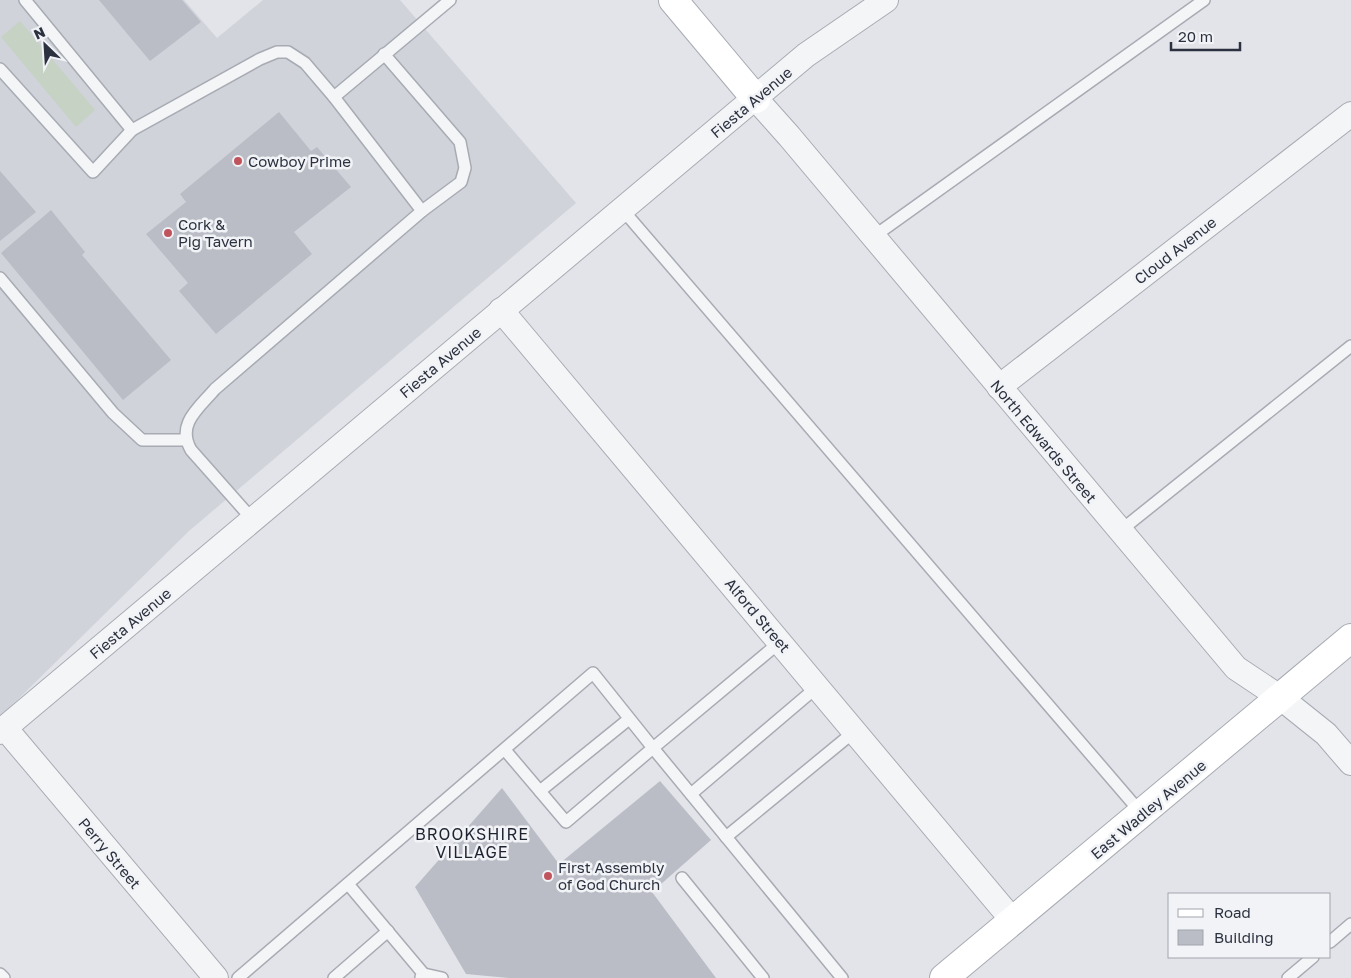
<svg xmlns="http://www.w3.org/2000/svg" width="1351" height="978" viewBox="0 0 1351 978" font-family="'Golos Text',sans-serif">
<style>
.built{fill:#d0d3da}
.green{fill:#c6d2c4}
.building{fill:#babdc5}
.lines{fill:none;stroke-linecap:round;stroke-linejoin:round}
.lane-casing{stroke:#a8abb3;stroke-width:14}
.street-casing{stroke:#a8abb3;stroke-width:26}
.secondary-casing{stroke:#a8abb3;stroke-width:30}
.lane{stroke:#f4f5f7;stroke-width:11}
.street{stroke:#f4f5f7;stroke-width:24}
.secondary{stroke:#fff;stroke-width:28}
.poi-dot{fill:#c0545d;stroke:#f1f3f6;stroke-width:2}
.labels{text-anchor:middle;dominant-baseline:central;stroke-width:5;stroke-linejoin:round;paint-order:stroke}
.street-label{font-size:15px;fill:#2c313f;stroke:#f1f3f6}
.poi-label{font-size:15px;fill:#2c313f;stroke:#f1f3f6;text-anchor:start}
.neighbourhood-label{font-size:16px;letter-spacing:1px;fill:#1e2330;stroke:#f1f3f6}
</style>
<rect width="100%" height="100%" fill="#e2e4e9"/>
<polygon class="built" points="0,0 184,0 217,38 263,0 400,0 576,203 189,531 0,717"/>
<polygon class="green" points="20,21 95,110 76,127 1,37"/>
<g class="building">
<polygon points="99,0 182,0 201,22 150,61"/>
<polygon points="279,112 311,151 317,147 351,187 294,232 312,254 216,334 179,291 188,283 146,234 186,202 180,194"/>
<polygon points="0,171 36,212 0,241"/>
<polygon points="51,210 85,252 82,255 171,360 123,400 1,253"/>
<polygon points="660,781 711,840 652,892 716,978 509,978 466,974 415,887 502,788 559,864"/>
</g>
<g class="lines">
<defs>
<g id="lane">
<polyline points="25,0 132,130"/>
<polyline points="384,54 460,142 465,168 461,182 422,211"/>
<path d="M0,69L93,172L132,130L260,59L277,52H288L305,63L334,97L422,211L215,389C199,408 176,424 191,450L253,520"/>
<polyline points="334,97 450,0"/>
<polyline points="622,209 1142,814"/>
<polyline points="873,237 1204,0"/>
<polyline points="0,278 113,413 142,440 185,440"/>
<polyline points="1120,531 1351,346"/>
<polyline points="780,642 653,748 842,978"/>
<polyline points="540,791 629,719"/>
<polyline points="691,794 817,687"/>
<polyline points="726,837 855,731"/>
<polyline points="682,878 763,978"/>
<polyline points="348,884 427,978"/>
<polyline points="1330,942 1351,924"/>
<polyline points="0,974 4,978"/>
<polyline points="421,977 424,974 442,978"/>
<polyline points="238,978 593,673 653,748 566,822 505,750"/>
<polyline points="334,978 388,931"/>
<polyline points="1288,978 1313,957"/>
</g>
<g id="street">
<polyline points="756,99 789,136 1236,668 1281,698 1326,734 1351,763"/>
<polyline points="501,310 1014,922"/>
<polyline points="999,387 1351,114"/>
<polyline points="5,728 216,978"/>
<polyline points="0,732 806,55 886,0"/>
</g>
<g id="secondary">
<polyline points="673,0 756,99"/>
<polyline points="944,978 1351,638"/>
</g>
</defs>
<use href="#lane" class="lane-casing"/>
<use href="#street" class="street-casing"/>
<use href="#secondary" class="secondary-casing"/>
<use href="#lane" class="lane"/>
<use href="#street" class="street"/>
<use href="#secondary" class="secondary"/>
</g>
<g class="poi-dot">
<circle cx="238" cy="161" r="5"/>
<circle cx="168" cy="233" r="5"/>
<circle cx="548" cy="876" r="5"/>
</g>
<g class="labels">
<g class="street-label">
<text transform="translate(751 102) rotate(-40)">Fiesta Avenue</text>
<text transform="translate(1175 250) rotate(-38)">Cloud Avenue</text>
<text transform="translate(440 362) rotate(-40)">Fiesta Avenue</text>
<text transform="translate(1044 441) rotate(50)">North Edwards Street</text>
<text transform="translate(758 615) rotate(50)">Alford Street</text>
<text transform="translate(130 623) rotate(-40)">Fiesta Avenue</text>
<text transform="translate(1148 809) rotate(-40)">East Wadley Avenue</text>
<text transform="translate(110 853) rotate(50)">Perry Street</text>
</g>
<g class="poi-label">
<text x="248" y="161">Cowboy Prime</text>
<text x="178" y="224">Cork &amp;<tspan x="178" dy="17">Pig Tavern</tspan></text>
<text x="558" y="867">First Assembly<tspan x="558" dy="17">of God Church</tspan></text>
</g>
<g class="neighbourhood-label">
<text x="472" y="834">BROOKSHIRE<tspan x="472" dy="18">VILLAGE</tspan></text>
</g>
</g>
<rect x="1168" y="893" width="162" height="65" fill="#f1f3f6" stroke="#a2a5ad"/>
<rect x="1178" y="909" width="25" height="8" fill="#ffffff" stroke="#a2a5ad"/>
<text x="1214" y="918" font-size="15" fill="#2c313f">Road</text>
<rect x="1178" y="930" width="25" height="15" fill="#babdc5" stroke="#a2a5ad"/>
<text x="1214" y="943" font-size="15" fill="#2c313f">Building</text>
<g transform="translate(45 45) rotate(335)" stroke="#f1f3f6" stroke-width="4" paint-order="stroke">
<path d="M0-4L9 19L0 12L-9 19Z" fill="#2c313f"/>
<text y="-8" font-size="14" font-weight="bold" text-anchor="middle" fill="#2c313f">N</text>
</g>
<path d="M1171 42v8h69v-8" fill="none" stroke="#2c313f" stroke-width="2.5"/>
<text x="1178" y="42" font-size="15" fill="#2c313f" stroke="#f1f3f6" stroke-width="4" paint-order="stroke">20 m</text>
</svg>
